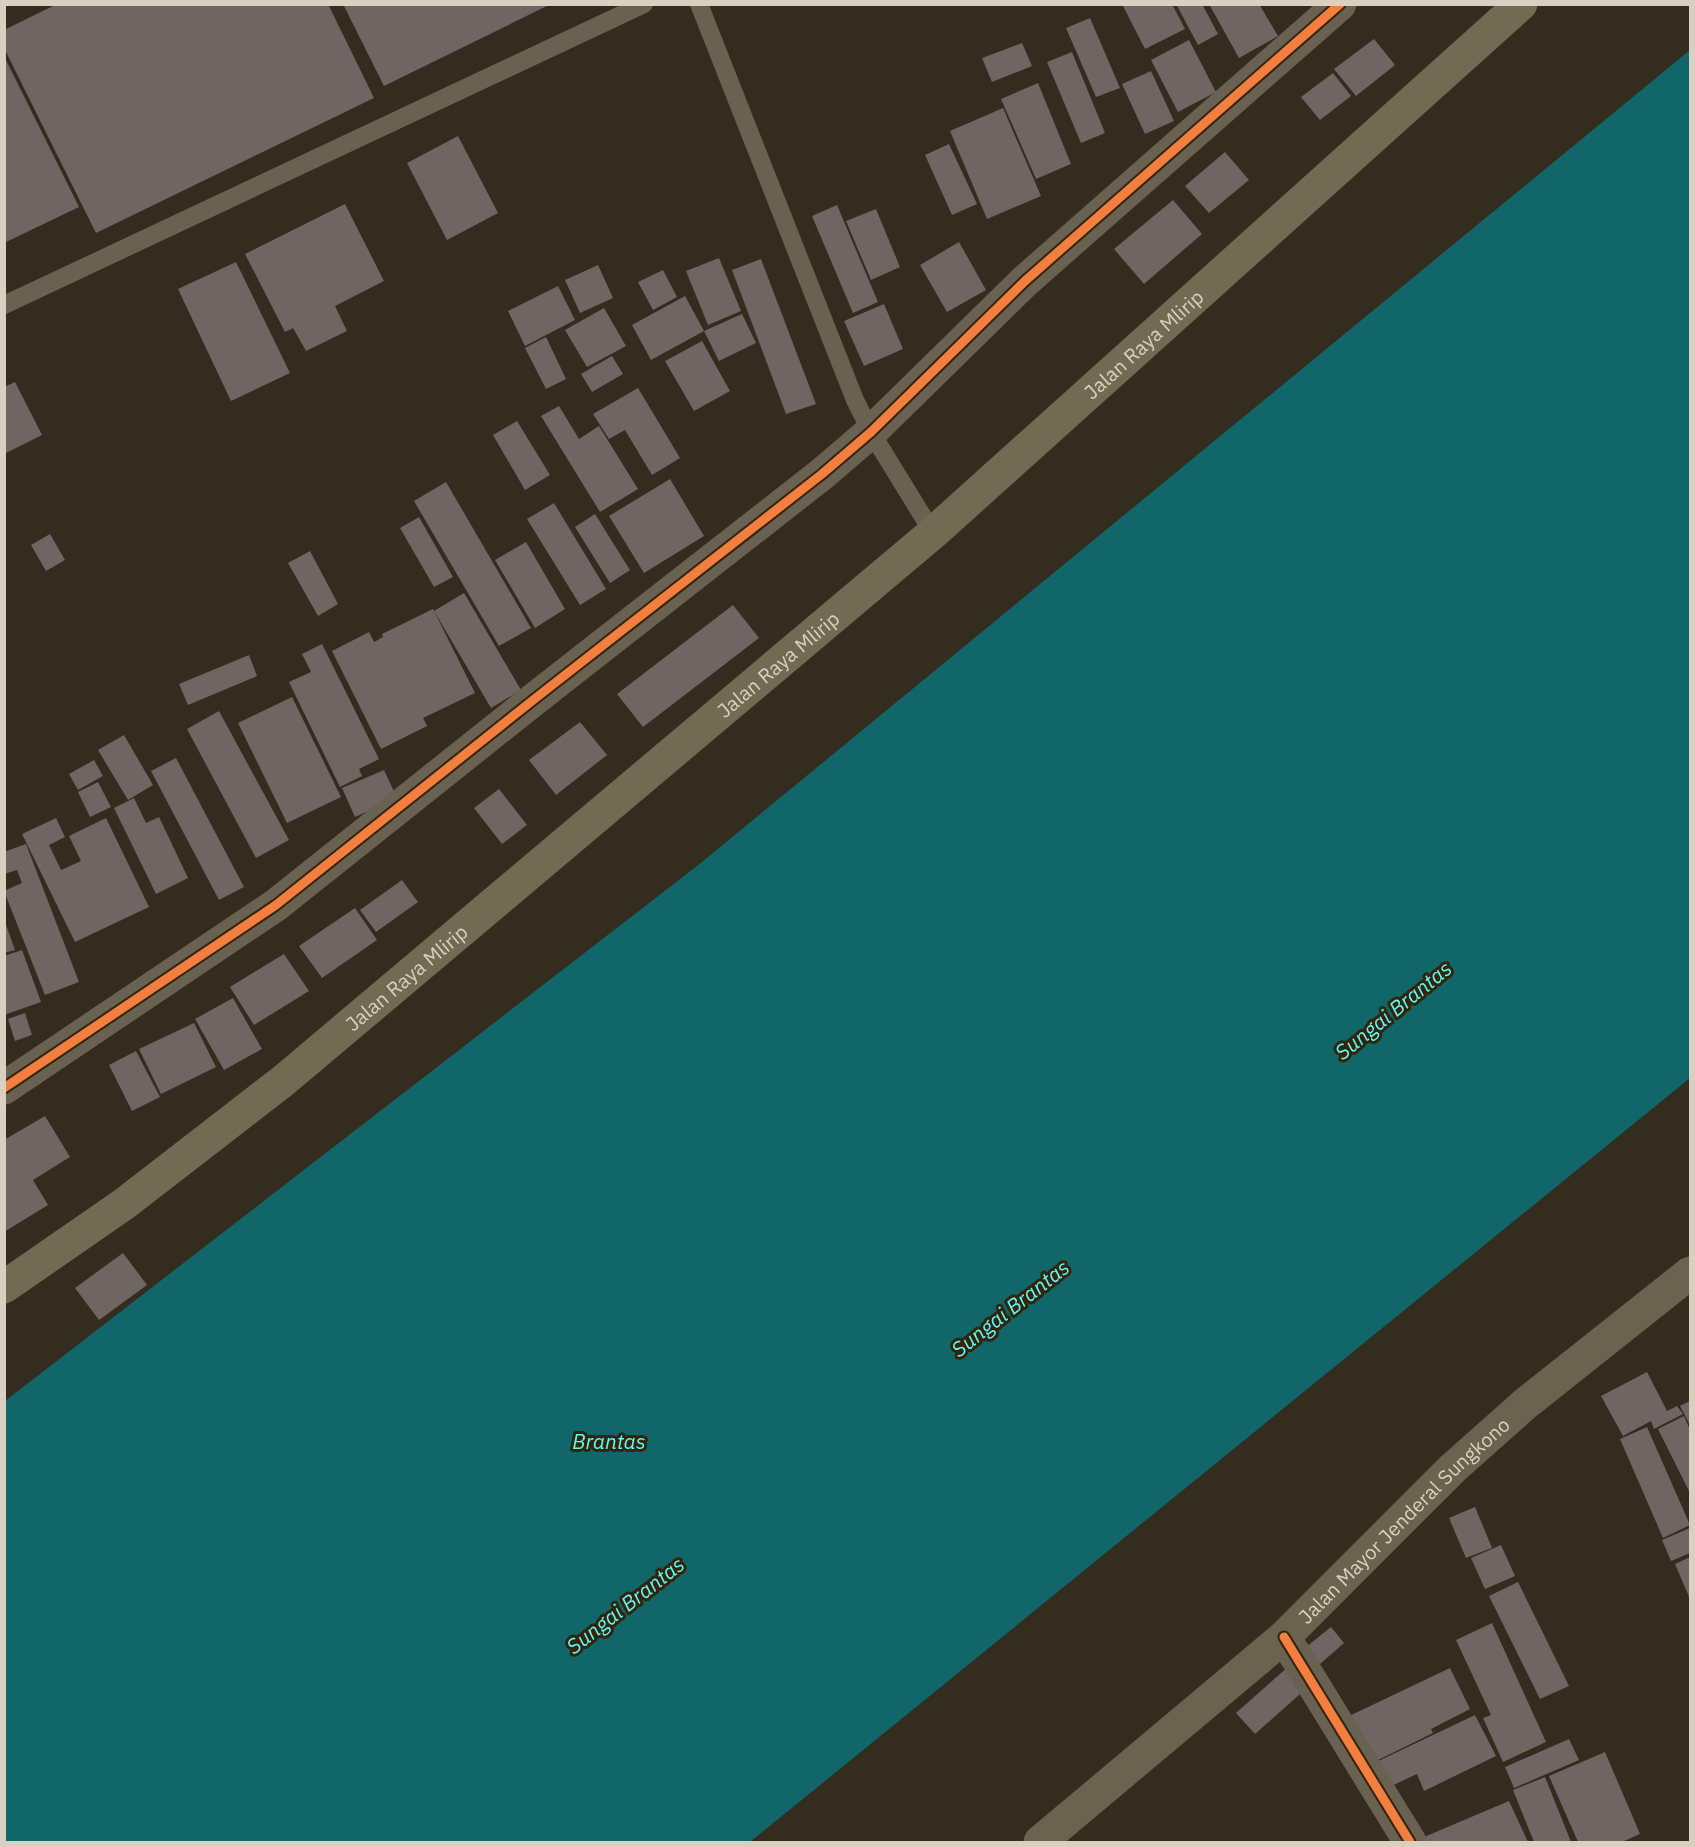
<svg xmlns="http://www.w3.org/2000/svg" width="1695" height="1847" viewBox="0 0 1695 1847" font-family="'IBM Plex Sans',sans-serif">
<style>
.water{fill:#106668}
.building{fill:#6f6562}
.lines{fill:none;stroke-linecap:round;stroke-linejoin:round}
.service{stroke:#696252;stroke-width:18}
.minor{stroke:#696252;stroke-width:33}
.secondary{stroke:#6b6350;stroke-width:33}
.primary{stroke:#736a54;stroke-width:33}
.cycleway-casing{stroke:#33240a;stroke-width:13}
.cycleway{stroke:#f27e40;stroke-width:9}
.labels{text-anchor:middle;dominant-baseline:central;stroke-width:6;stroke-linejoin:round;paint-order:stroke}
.street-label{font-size:20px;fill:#dad0c1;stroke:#33240a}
.water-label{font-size:21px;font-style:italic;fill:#5df8ff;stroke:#33240a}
</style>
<rect width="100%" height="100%" fill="#342c1e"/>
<polygon class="water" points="1690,50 1690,1078 750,1842 5,1842 5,1401 697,866"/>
<g class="building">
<polygon points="57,4 328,4 374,98 96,233 4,48 4,30"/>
<polygon points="343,4 551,4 384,86"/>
<polygon points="1122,4 1172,4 1185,29 1145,49"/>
<polygon points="1176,4 1202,4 1218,34 1198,45"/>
<polygon points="1209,4 1259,4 1278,36 1239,58"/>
<polygon points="1090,18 1120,88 1096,97 1066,28"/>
<polygon points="1374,39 1395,65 1356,96 1334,69"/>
<polygon points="1189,40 1216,92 1178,112 1151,60"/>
<polygon points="1022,43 1032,66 992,82 982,58"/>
<polygon points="1072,52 1105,133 1081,143 1047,62"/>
<polygon points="4,56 79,207 4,243"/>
<polygon points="1151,71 1174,121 1145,134 1122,84"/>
<polygon points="1333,73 1351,96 1320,120 1301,97"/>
<polygon points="1038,83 1071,164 1036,179 1001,99"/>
<polygon points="1003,108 1041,196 987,219 950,131"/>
<polygon points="458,136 498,213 447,240 407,163"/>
<polygon points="949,144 977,204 952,215 925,155"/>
<polygon points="1225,152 1249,180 1209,213 1185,186"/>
<polygon points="1173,200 1202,234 1144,284 1114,249"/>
<polygon points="345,204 384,281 335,306 347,331 306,351 293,328 285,332 245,254"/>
<polygon points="837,205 878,302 853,313 812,216"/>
<polygon points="876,209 900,267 871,280 846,221"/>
<polygon points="959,242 986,290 947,312 920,265"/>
<polygon points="719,258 741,311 708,325 686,271"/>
<polygon points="761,259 816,404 786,414 732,270"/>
<polygon points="236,262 290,373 231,401 178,289"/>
<polygon points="598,265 613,298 580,313 565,280"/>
<polygon points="663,270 677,297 653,310 638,282"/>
<polygon points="558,286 575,320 525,346 508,311"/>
<polygon points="685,296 704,331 651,360 632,325"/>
<polygon points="884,304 903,349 864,366 844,321"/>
<polygon points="604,308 626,346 587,367 565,330"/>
<polygon points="742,314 756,343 719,361 704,331"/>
<polygon points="546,337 566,379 546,389 525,348"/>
<polygon points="702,341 730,391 694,411 665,361"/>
<polygon points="612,356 623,374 592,392 581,374"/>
<polygon points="15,382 42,435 4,454 4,387"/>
<polygon points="638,388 680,458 652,475 625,430 609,439 593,414"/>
<polygon points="559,406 579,439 599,426 638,489 600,512 541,416"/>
<polygon points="517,421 550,475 525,490 493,435"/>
<polygon points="670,479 704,536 644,573 609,516"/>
<polygon points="446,482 531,628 499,646 414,501"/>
<polygon points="554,503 606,589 580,605 527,519"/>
<polygon points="595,514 630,570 610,583 575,527"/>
<polygon points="419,517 453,577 434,587 400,528"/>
<polygon points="50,534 65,560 46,571 31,545"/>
<polygon points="526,542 565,609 535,628 495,560"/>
<polygon points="310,551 338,604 318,616 288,563"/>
<polygon points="464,593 521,690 491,708 434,611"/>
<polygon points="733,605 759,638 643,727 617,694"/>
<polygon points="433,609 475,693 423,718 427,726 381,749 332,651 369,632 374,642 383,637 382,634"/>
<polygon points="322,644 379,759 359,769 362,776 340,787 289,682 311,672 302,654"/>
<polygon points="249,655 257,676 188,705 179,684"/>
<polygon points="292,697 341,797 287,823 238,723"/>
<polygon points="219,711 289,840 256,858 187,729"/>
<polygon points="580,722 607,755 556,795 529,760"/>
<polygon points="124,735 153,785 128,800 98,750"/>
<polygon points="176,758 244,887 219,900 151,771"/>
<polygon points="94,760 103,776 78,790 69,774"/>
<polygon points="384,770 397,798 355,817 342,788"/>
<polygon points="98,782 111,807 90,817 78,792"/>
<polygon points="499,789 527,825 502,844 474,808"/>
<polygon points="134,798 146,823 159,817 188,878 156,894 114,808"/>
<polygon points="56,818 65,837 49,845 61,870 81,861 69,836 106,818 149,907 75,942 22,834"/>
<polygon points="26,844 79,982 45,995 4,891 22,883 17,870 4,874 4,852"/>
<polygon points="402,880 418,902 376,932 360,910"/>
<polygon points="355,908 377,940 322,978 299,946"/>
<polygon points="4,919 15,950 4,953"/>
<polygon points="22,950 41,1002 4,1015 4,956"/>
<polygon points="284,954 309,991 254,1025 230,987"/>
<polygon points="233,998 262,1049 224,1070 195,1019"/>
<polygon points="25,1013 32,1035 15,1041 8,1019"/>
<polygon points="194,1023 216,1067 161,1094 139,1049"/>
<polygon points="136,1051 160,1097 132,1111 109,1065"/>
<polygon points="45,1116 70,1157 33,1180 48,1205 4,1232 4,1140"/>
<polygon points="123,1253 147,1285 99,1320 75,1288"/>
<polygon points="1647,1372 1667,1411 1677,1406 1683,1414 1654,1429 1651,1421 1623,1436 1601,1396"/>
<polygon points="1690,1401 1690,1425 1680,1406"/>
<polygon points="1684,1416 1690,1430 1690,1493 1658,1429"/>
<polygon points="1647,1427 1690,1525 1663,1538 1620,1439"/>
<polygon points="1475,1507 1492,1548 1466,1558 1449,1518"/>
<polygon points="1690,1528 1690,1553 1671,1561 1662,1540"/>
<polygon points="1501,1545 1515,1576 1485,1589 1471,1558"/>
<polygon points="1690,1557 1690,1599 1675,1564"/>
<polygon points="1518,1582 1569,1686 1540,1699 1489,1596"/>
<polygon points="1492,1623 1546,1742 1503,1762 1483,1718 1491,1715 1456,1640"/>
<polygon points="1331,1627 1344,1643 1320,1664 1306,1647"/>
<polygon points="1289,1666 1308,1687 1255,1734 1236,1713"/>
<polygon points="1450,1668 1470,1709 1431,1729 1433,1733 1370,1764 1347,1717"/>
<polygon points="1475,1715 1496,1756 1424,1791 1417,1774 1385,1789 1372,1764"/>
<polygon points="1569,1739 1579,1760 1514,1788 1505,1767"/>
<polygon points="1605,1752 1640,1834 1622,1842 1578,1842 1549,1776"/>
<polygon points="1545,1777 1571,1842 1534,1842 1513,1790"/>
<polygon points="1509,1801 1528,1842 1426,1842 1424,1837"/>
</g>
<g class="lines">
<g class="service">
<polyline points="699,4 855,400 871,432 933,533"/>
<polyline points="4,305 644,4"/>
</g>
<g class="minor">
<polyline points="4,1088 276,905 537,697 822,474 871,432 1025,281 1340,4"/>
<polyline points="1284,1637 1410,1842"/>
</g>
<path class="secondary" id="s1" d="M1040,1842L1284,1637L1453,1468L1525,1404L1690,1273"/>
<path class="primary" id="s2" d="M4,1287L124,1204L283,1081L933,533L1521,4"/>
<defs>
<g id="cycleway">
<polyline points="4,1088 276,905 537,697 822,474 871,432 1025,281 1340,4"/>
<polyline points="1284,1637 1410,1842"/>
</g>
</defs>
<use href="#cycleway" class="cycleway-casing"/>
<use href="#cycleway" class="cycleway"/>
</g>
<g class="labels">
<g class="street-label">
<text stroke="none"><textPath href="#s2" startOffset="1480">Jalan Raya Mlirip</textPath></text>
<text stroke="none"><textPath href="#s2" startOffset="994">Jalan Raya Mlirip</textPath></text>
<text stroke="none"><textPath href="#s2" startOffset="508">Jalan Raya Mlirip</textPath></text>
<text stroke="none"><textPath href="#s1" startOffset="486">Jalan Mayor Jenderal Sungkono</textPath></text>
</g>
<g class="water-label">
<text transform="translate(1393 1010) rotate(-39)">Sungai Brantas</text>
<text transform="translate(1010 1308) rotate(-38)">Sungai Brantas</text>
<text x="609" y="1441">Brantas</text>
<text transform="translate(625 1605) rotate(-38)">Sungai Brantas</text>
</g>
</g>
<rect width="1695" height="1847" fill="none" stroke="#dad0c1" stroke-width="12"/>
</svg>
